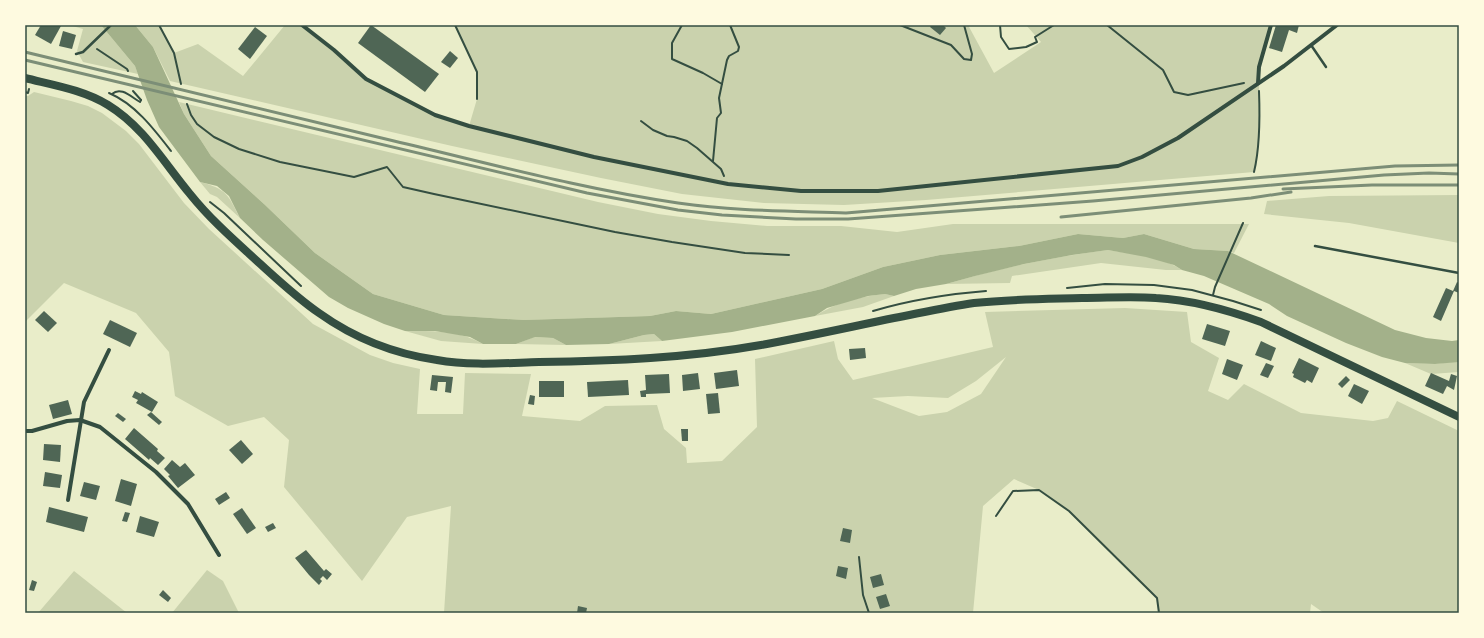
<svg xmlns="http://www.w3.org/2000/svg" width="1484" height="638" viewBox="0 0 1484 638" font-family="'Noto Sans',sans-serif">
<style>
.green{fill:#cad2ad;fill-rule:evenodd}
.water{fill:#a3b18a}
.building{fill:#4f6655}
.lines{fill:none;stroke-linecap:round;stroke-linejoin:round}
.path{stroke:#344e41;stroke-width:2}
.service{stroke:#344e41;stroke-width:2.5}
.minor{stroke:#344e41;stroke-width:4}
.secondary{stroke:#344e41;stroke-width:8}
.rail{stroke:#7c8e77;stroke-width:3}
.neatline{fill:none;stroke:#344e41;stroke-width:1.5}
</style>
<rect width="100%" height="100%" fill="#e9edc9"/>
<g class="green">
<polygon points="69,25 101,25 135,66 138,74 83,62 77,51 83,29"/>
<polygon points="135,25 159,25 174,53 198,44 243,76 285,25 302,25 366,79 435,115 469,126 477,99 477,72 455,25 968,25 994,73 1041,42 1026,25 1271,25 1259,67 1259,134 1256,162 1254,172 926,200 844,205 764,203 682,194 601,178 452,146 170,81 153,47"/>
<path d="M34,92L71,101L88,106L102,113L126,131L139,144L184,203L209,229L313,324L370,355L393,363L420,369L417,414H463L465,373L531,374L522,416L580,421L605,406L657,405L664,429L686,448L687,463L722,461L757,427L755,359L834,341L838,359L853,380L993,347L985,312L1125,308L1187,312L1191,342L1219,358L1208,391L1228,400L1244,384L1301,413L1373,421L1388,418L1397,401L1459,431V613H1324L1311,604L1310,613H1159L1157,598L1069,511L1039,490L1014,479L983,506L973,613H444L451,506L407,517L362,581L284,487L289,440L264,417L228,426L175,396L169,352L136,313L64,283L25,322V96H28ZM1006,357L981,394L947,412L919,416L872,398L908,396L948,398L976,381Z"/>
<polygon points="179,102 598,202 658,214 711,221 767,226 841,226 897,232 953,224 1249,224 1234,253 1228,251 1194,249 1144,234 1123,238 1078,234 1019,246 940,255 883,267 822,289 711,314 676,311 650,316 524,320 444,315 373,294 315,253 264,204 211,156 184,114"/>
<path d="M200,182C227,189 228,195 240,218L217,197L210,194Z"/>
<polygon points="1459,195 1459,243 1349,223 1264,214 1267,201 1329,196"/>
<path d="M1108,250C1132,254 1161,256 1182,270H1166L1101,263L1012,276L1010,283L946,284C999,268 1053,257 1108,250Z"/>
<path d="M885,294L894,296L863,307L815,316C835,303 861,296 885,294Z"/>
<path d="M405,331C433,331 459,330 483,344L441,341Z"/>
<polygon points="654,334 662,341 609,344 644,335"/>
<polygon points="534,337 553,338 566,345 516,344"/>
<polygon points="1459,361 1459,372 1431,374 1405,363 1435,364"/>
<polygon points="207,570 223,581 239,613 172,613"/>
<polygon points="74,571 127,613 38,613"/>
</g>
<polygon class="water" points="101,25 135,25 153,47 184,114 211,156 264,204 315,253 373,294 444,315 524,320 650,316 676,311 711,314 822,289 883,267 940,255 1019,246 1078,234 1123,238 1144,234 1194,249 1228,251 1395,330 1426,338 1452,341 1459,340 1459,362 1435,364 1405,363 1382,357 1346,343 1287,316 1269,304 1204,276 1182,270 1174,265 1146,257 1108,250 1072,255 1024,264 975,276 946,284 916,289 894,296 885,294 868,296 827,308 815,316 732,332 662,341 654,334 644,335 609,344 566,345 553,338 535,337 516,344 483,344 470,337 435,331 405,331 384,324 348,308 329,297 263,240 240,218 229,196 217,186 200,182 159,127 147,100 135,66"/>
<g class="building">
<polygon points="41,25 61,26 51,44 35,35"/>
<polygon points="371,25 439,74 425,92 358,43"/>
<polygon points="931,25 943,25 946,28 940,35 930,27"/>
<polygon points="1276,25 1299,25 1297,33 1289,30 1282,52 1269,48"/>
<polygon points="255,27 267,36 250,59 238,49"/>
<polygon points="63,31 76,35 72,49 59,46"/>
<polygon points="450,51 458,58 450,68 441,62"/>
<polygon points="1457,282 1459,283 1459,293 1454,291 1441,321 1433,317 1446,288 1453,291"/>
<polygon points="44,311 57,323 48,332 35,320"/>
<polygon points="110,320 137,333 130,347 103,334"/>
<polygon points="1207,324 1230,331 1225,346 1202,339"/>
<polygon points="1261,341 1276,348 1271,361 1255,355"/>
<polygon points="865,348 866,358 850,360 849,349"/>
<polygon points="1299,358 1319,368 1312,383 1307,380 1305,383 1293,377 1294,374 1292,373"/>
<polygon points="1227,359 1243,365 1237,380 1222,374"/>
<polygon points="1266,363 1274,366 1268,378 1260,375"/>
<polygon points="737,370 739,386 716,389 714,373"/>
<polygon points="698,373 700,389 683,391 682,375"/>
<polygon points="1431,373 1449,381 1451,374 1457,376 1454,390 1447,386 1443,394 1425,386"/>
<polygon points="669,374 670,393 646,394 646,397 641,397 640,391 646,390 645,375"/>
<polygon points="432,375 453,377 451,393 445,392 446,382 438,382 437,391 430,390"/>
<polygon points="1346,376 1350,380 1342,388 1338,384"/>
<polygon points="628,380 629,395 588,397 587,382"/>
<rect x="539" y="381" width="25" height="16"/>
<polygon points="1354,384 1369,391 1362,404 1348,396"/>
<polygon points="135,391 141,394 142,392 158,402 152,412 136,403 138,400 132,397"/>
<polygon points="718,393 720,413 708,414 706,394"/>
<polygon points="530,395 535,396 534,405 528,404"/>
<polygon points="68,400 72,414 53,419 49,405"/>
<polygon points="151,412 162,422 159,425 147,415"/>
<polygon points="118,413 126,419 123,422 115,416"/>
<polygon points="134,428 158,449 157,451 165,458 158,465 150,458 149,460 125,439"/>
<polygon points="681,429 688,429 688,441 682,441"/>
<polygon points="241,440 253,454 242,464 229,450"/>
<polygon points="44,444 61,445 60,462 43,460"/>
<polygon points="172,460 180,467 185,463 195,475 178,488 168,476 170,475 164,469"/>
<polygon points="45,472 62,475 60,488 43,486"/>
<polygon points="121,479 137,484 131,506 115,501"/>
<polygon points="84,482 100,486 96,500 80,496"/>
<polygon points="226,492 230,498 219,505 215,499"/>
<polygon points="49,507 88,517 84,532 46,522"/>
<polygon points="242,508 256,528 247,534 233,514"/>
<polygon points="125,512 130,513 127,522 122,521"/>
<polygon points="140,516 159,522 154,537 136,532"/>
<polygon points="273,523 276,528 268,532 265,527"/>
<polygon points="843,528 852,530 850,543 840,541"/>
<polygon points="306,550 324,571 326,569 332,574 327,580 323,576 320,579 322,581 319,585 309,575 295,558"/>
<polygon points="838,566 848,568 846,579 836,576"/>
<polygon points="881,574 884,585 873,588 870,577"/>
<polygon points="32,580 37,582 34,591 29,590"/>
<polygon points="163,590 171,598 168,602 159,595"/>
<polygon points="886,594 890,606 880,609 876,597"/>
<polygon points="578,606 587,608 586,613 577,613"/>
</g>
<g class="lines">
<g class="path">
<polyline points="159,25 174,53 181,84"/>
<polyline points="455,25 477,72 477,99"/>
<polyline points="682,25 672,43 672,59 703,73 722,84"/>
<polyline points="900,25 951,45 964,59 971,60 972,54 964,25"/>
<polyline points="1000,25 1001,37 1009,49 1026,47 1037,42 1035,37 1054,25"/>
<polyline points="1107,25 1163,70 1174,92 1188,95 1244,83"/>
<polyline points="97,49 127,69 128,71"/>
<polyline points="133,91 141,100"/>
<polyline points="25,92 28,93 29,89"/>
<path d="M109,93C135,104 154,129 171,151"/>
<path d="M112,94C121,86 131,97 140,102L141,100"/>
<polyline points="187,104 191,115 197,124 214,137 239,149 280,162 354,177 387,167 403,187 434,194 615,232 672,242 745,253 789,255"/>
<polyline points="641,121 653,130 667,136 674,137 687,141 697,148 721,169 724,176"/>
<polyline points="713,161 717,118 721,113 719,98 727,60 729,56 738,51 739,47 730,25"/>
<path d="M1254,172C1260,147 1260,117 1259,91"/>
<polyline points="210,202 224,213 301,286"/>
<polyline points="1067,288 1105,284 1154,285 1192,290 1233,301 1261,310"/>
<polyline points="1213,295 1215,287 1243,223"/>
<path d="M873,311C910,300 948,294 986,291"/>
<polyline points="996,516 1013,491 1039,490 1069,511 1157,598 1159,613"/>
<polyline points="859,557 863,595 869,613"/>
</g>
<g class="service">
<polyline points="1311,45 1326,67"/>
<polyline points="76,54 83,52 111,25"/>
<polyline points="1315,246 1459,273"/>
</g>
<g class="minor">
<polyline points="302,25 334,50 366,79 435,115 469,126 594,157 728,184 801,191 878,191 1118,166 1142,157 1178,138 1284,66 1337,25"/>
<polyline points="1258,83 1259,67 1271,25"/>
<polyline points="25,431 32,431 67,421 80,420 100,427 156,472 188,504 219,555"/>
<polyline points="68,500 84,402 109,350"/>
</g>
<path class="secondary" d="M25,78C53,85 84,90 108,105C144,127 164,163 190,194C210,219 234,240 257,261C277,279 297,298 319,313C354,338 395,354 437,360C470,366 505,363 539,362C613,361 688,358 761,345C805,337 850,327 894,318C920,313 947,307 974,303C1010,299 1046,299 1082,298C1107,298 1131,296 1156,298C1192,300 1228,310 1261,322L1459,417"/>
<g class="rail">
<path d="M25,52C148,82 271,112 394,141C488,163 582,189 678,203C734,211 790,211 846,213L1395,166L1459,165"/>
<polyline points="25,60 587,193 678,210 722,215 796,219 848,219 1093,201 1384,175 1429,173 1459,174"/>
<polyline points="1283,189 1372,185 1459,185"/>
<polyline points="1061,217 1251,198 1291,192"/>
</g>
</g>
<rect width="1484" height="638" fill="none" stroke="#fefae0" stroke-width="52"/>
<rect x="26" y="26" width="1432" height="586" class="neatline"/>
</svg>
